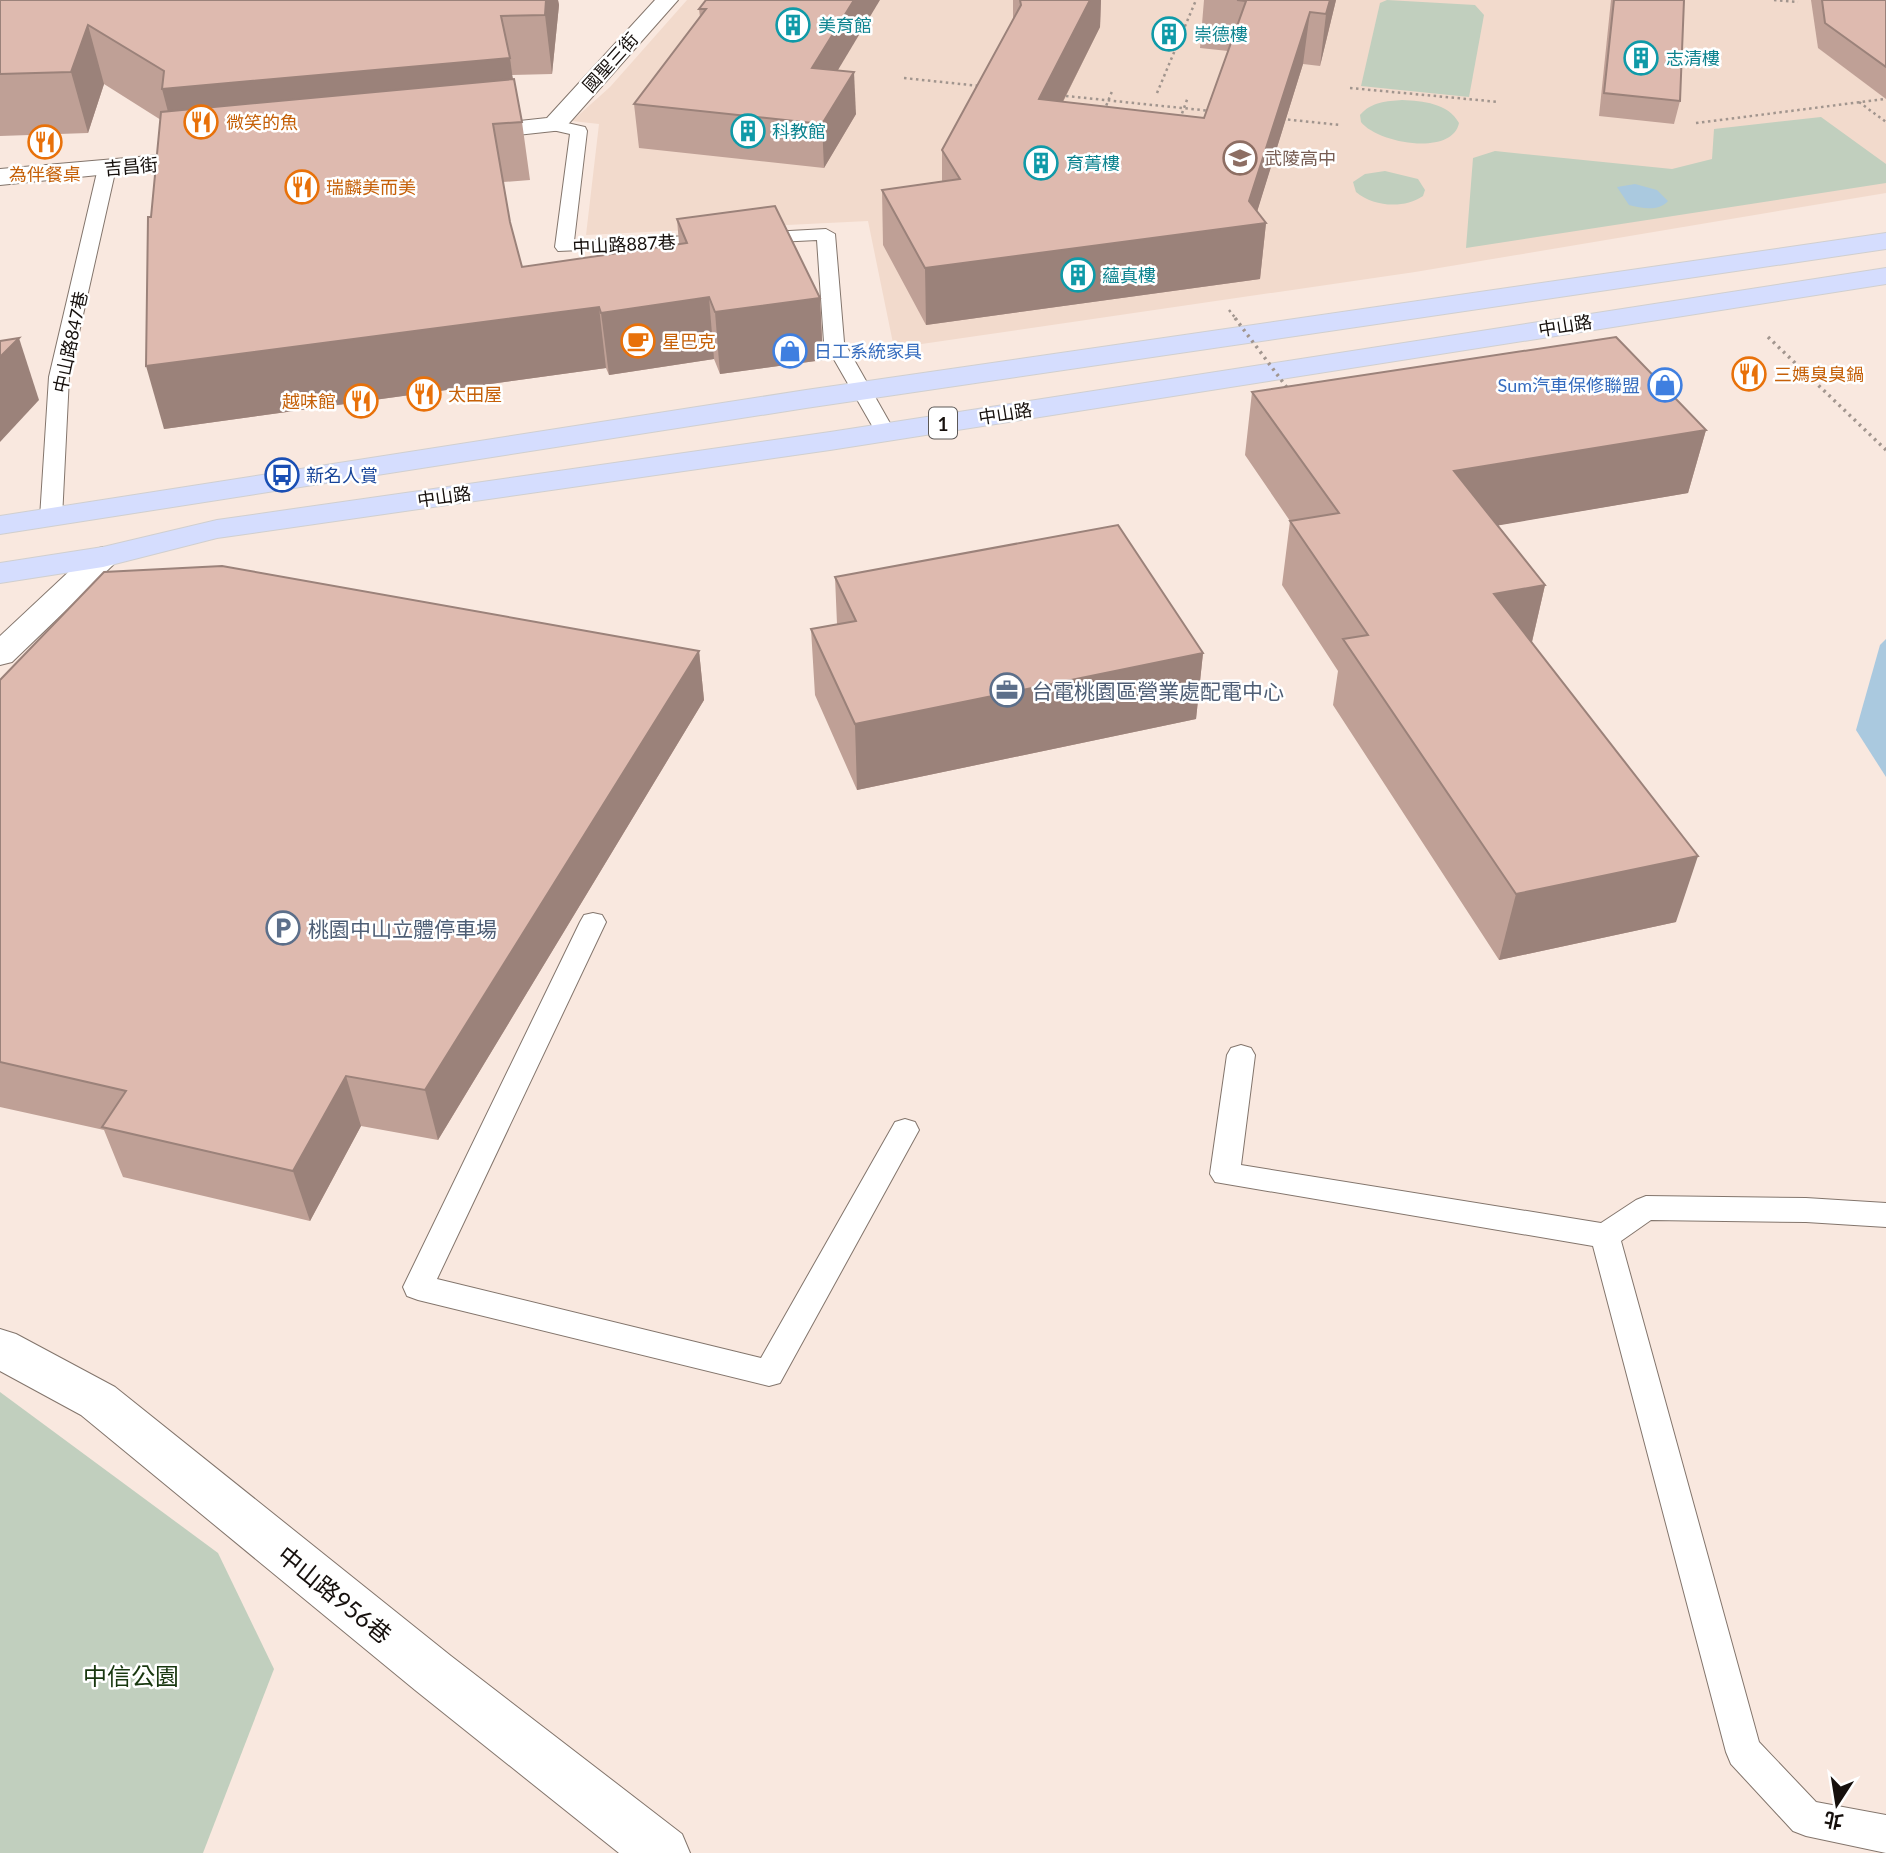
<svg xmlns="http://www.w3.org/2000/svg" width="1886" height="1853" viewBox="0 0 1886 1853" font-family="Lato,'Noto Sans TC',sans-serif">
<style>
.built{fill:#f2dacc}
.green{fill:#c1cfbe}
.water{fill:#aac9df}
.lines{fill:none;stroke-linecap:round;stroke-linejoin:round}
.lane-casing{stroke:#83756c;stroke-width:2}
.street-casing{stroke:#83756c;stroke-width:2}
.primary-casing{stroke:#d0cfcf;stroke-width:2}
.path-far1{stroke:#a1958e;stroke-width:2.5;stroke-dasharray:2.5 3.5;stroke-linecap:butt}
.path{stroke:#a1958e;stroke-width:3.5;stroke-dasharray:2.5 4.5;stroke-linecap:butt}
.lane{fill:#fff;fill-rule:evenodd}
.street{fill:#fff;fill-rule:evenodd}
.primary{fill:#d5ddfe;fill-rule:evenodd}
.path-bridge-far1{stroke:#a1958e;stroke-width:2.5;stroke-dasharray:2.5 3.5;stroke-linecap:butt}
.path-bridge{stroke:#a1958e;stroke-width:3.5;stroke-dasharray:2.5 4.5;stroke-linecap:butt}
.wall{fill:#bfa096}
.shaded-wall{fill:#9b827a}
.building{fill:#debaaf;stroke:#9b827a;stroke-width:2}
.labels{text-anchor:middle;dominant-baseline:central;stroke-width:5;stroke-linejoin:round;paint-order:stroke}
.far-culture-label{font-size:18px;fill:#0d838f;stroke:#fff;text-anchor:start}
.far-street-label{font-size:18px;fill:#16100d;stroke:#fff}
.far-food-label{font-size:18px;fill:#c56008;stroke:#fff;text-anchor:start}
.far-education-label{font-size:18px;fill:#785e54;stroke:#fff;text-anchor:start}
.far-shop-label{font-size:18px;fill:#366cbe;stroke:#fff;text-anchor:start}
.far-transit-label{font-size:18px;fill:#164399;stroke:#fff;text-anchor:start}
.shield{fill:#fff;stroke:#5c5856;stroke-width:2}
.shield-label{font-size:19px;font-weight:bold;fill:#16100d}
.service-label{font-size:21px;fill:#4e5e75;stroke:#fff;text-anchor:start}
.near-street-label{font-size:24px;fill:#16100d;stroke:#fff}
.near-park-label{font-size:24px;fill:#18370f;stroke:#fff}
</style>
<rect width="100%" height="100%" fill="#f9e8df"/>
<polygon class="built" points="687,0 1886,0 1886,193 1415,272 894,348 868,221 586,235 599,124 572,121 610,87"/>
<g class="green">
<polygon points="1387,0 1475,5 1484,15 1469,97 1361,86 1380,3"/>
<path d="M1402,100C1423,101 1448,103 1459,123C1452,157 1377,143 1361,122L1360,115C1371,102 1387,101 1402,100Z"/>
<polygon points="1821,117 1886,164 1886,183 1466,248 1473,158 1495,151 1672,169 1712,159 1714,129"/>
<path d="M1385,171L1418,179L1425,190L1423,196C1404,209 1374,207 1356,192L1353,182L1365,174Z"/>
<polygon points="0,1392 218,1553 274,1669 203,1853 0,1853"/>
</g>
<g class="water">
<path d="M1635,184L1657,190L1668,201C1658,212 1642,208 1629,205L1617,187Z"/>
<polygon points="1886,639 1886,777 1856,730 1880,645"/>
</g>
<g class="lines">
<defs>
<g id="lane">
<polygon points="554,120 585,127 587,131 574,241 713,235 722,240 719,244 558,251 555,247 570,134 548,129 546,125"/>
<polygon points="107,163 116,168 69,377 62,518 59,523 43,523 40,518 49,377 98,168"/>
<polygon points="826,229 835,234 844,342 895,432 892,436 878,436 824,342 817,240 755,243 746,238 755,233"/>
<polygon points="593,913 602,915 606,922 437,1279 761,1358 895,1122 905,1119 915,1122 919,1130 780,1383 769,1386 418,1300 407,1296 403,1287 580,922 584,915"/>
<polygon points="1241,1045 1251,1048 1255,1055 1241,1165 1601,1223 1636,1200 1646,1196 1806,1198 1886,1203 1886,1227 1806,1222 1651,1220 1621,1241 1759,1742 1816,1802 1886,1815 1886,1853 1806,1836 1793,1831 1731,1764 1726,1752 1593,1246 1215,1182 1210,1174 1227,1055 1231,1048"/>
</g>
<g id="street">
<polygon points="655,0 678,0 563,130 473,140 464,138 461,133 464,128 473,126 547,118"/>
<polygon points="207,151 216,153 219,158 216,163 0,185 0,169"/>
<polygon points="103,547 114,550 119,557 114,564 12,662 0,665 0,636 92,550"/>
<polygon points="0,1329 16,1334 115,1387 451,1656 682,1834 690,1853 619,1853 415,1690 81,1415 0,1371"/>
</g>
<g id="primary">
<polygon points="1886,233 1886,249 806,408 0,534 0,516 806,390"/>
<polygon points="1886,268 1886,284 830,450 217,538 103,567 0,583 0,563 103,547 217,520 830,432"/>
</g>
</defs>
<use href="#lane" class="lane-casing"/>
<use href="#street" class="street-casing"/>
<use href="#primary" class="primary-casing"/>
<g class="path-far1">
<polyline points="1774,0 1798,2"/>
<polyline points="904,78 980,86"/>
<polyline points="1350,88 1499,102"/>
<polyline points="1157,93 1196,0"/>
<polyline points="1066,96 1211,111"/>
<polyline points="1859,102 1886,122"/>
<polyline points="1104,111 1113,89"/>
<polyline points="1180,119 1188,97"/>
<polyline points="1282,119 1340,125"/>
<polyline points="1696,123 1885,99"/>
</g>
<polyline class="path" points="1768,337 1886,450"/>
<use href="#lane" class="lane"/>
<use href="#street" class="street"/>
<use href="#primary" class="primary"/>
<polyline class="path-bridge-far1" points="1229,310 1237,320"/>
<polyline class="path-bridge" points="1235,318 1288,389"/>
</g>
<g class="wall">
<polygon points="0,0 558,0 559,5 552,74 512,75 522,122 530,180 503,182 510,222 522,267 679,244 677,219 820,298 823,360 720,374 714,359 609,375 606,368 164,429 151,217 161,120 104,84 88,133 0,136"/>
<polygon points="706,0 838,70 856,114 824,168 639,148 634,104 700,17 699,9"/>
<polygon points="1013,0 1101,0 1100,27 1063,102 1204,118 1228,51 1200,48 1204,0 1336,0 1320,66 1303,64 1257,211 1266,223 1260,279 926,325 883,245 882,190 942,182 942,150 1013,20"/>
<polygon points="1611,0 1684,0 1680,101 1674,124 1599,116"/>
<polygon points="1811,0 1886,0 1886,99 1818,48"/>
<polygon points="1252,392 1706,430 1688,493 1498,525 1545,585 1532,642 1676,922 1499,960 1333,705 1338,671 1282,585 1290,521 1245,455"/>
<polygon points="835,577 1203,653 1196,719 857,790 815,695 811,629 837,624"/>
<polygon points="699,651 704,700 438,1140 361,1126 310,1221 123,1177 104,1130 0,1107 0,680"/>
</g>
<g class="shaded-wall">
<polygon points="546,0 558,0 559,5 552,74 545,15"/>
<polygon points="854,0 880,0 814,110 812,68"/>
<polygon points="1090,0 1101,0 1100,27 1037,153 1039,99"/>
<polygon points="1330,0 1336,0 1320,66 1326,14"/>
<polygon points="1310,12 1303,64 1253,225 1266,223 1260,279 926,325 925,268 1249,201"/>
<polygon points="88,25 104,84 88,133 71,72"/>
<polygon points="510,58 518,118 178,150 162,89"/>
<polygon points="854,72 856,114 824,168 822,124"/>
<polygon points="709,297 714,359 609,375 601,313"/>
<polygon points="820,298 823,360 720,374 715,312"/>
<polygon points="599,307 606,368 164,429 146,366"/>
<polygon points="19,338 39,400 0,442 0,357"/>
<polygon points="1706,430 1688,493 1442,535 1454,471"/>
<polygon points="1545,585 1530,650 1494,594"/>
<polygon points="699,651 704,700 438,1140 425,1090"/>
<polygon points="1203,653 1196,719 857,790 855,724"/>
<polygon points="1698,856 1676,922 1499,960 1516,894"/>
<polygon points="346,1076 361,1126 310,1221 293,1171"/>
</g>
<g class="building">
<polygon points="0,0 546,0 545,15 501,16 510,58 162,89 164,71 88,25 71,72 0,74"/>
<polygon points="706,0 854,0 812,68 854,72 822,124 634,104 706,9 699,9"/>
<polygon points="1020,0 1090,0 1039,99 1204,118 1246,1 1237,0 1330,0 1326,14 1310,12 1249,201 1266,223 925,268 882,190 960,179 942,150 1021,5"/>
<polygon points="1614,0 1684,0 1680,101 1604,93"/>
<polygon points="1822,0 1886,0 1886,67 1825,23"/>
<polygon points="514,79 522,122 493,124 510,222 522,267 687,243 677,219 775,206 820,298 715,312 709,297 601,313 599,307 146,366 148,217 151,217 161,112"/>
<polygon points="1616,337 1706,430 1454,471 1545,585 1494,594 1698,856 1516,894 1343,639 1368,635 1290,521 1339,513 1252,392"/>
<polygon points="19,338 0,357 0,341"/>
<polygon points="1118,525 1203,653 855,724 811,629 856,621 835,577"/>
<polygon points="222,566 699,651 425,1090 346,1076 293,1171 102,1127 126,1091 0,1062 0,680 104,572"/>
</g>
<defs>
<symbol id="building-ring" viewBox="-11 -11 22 22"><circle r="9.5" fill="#fff" stroke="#0f9aa8" stroke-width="1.5"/><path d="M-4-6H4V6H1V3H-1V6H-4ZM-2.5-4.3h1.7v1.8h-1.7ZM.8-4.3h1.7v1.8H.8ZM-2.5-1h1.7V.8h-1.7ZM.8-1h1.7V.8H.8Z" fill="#0f9aa8"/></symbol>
<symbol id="restaurant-ring" viewBox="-11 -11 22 22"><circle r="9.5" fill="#fff" stroke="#e8710a" stroke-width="1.5"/><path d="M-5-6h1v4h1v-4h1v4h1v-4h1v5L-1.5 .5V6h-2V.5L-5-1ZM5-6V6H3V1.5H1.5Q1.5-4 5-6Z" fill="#e8710a"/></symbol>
<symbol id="school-ring" viewBox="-11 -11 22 22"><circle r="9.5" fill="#fff" stroke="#8d6e63" stroke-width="1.5"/><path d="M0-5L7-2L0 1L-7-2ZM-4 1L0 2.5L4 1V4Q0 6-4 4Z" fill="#8d6e63"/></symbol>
<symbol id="cafe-ring" viewBox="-11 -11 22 22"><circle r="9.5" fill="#fff" stroke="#e8710a" stroke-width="1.5"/><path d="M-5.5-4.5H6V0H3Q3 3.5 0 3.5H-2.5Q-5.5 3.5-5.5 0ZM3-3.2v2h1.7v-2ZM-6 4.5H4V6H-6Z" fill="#e8710a"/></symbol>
<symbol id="shop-ring" viewBox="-11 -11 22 22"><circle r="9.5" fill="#fff" stroke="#3f7fe0" stroke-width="1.5"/><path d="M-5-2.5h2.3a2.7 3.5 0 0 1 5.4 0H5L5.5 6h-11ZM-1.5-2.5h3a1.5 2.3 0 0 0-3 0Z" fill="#3f7fe0"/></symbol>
<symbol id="bus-ring" viewBox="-11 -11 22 22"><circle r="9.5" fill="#fff" stroke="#1a4fb4" stroke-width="1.5"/><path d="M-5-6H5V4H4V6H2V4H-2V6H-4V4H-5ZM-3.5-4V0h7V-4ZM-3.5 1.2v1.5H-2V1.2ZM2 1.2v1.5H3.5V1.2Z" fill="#1a4fb4"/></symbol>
<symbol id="office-ring" viewBox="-11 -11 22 22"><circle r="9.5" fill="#fff" stroke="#5c6f8a" stroke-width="1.5"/><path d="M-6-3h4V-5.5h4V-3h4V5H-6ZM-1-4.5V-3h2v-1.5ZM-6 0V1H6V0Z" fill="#5c6f8a"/></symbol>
<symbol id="parking-ring" viewBox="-11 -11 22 22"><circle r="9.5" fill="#fff" stroke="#5c6f8a" stroke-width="1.5"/><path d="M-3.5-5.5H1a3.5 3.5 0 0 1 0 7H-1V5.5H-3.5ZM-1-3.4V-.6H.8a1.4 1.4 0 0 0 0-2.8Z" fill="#5c6f8a"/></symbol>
</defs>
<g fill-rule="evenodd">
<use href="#building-ring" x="774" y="6" width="38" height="38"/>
<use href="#building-ring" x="1150" y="15" width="38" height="38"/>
<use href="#building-ring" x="1622" y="39" width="38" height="38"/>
<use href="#restaurant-ring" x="182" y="103" width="38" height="38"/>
<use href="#building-ring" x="729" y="112" width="38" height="38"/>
<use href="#restaurant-ring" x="26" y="123" width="38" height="38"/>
<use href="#school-ring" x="1221" y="139" width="38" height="38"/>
<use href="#building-ring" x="1022" y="144" width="38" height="38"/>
<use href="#restaurant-ring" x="283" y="168" width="38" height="38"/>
<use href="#building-ring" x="1059" y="256" width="38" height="38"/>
<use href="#cafe-ring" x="619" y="322" width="38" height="38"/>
<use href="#shop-ring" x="771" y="332" width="38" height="38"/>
<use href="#restaurant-ring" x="1730" y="355" width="38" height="38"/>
<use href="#shop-ring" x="1646" y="366" width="38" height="38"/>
<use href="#restaurant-ring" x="405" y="375" width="38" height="38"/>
<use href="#restaurant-ring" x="342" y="382" width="38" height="38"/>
<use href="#bus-ring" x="263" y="456" width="38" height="38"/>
<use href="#office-ring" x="988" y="671" width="38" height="38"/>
<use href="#parking-ring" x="264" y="909" width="38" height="38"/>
</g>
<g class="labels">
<g class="far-culture-label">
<text x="818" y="25">美育館</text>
<text x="1194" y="34">崇德樓</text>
<text x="1666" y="58">志清樓</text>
<text x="772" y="131">科教館</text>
<text x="1066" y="163">育菁樓</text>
<text x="1102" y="275">蘊真樓</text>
</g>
<g class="far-street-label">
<text transform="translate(610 62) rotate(-48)">國聖三街</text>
<text transform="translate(131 166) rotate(-5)">吉昌街</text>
<text transform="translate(624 244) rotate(-3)">中山路887巷</text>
<text transform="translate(1565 325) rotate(-9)">中山路</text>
<text transform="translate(70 342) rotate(-78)">中山路847巷</text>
<text transform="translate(1005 413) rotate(-9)">中山路</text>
<text transform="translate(444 496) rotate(-8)">中山路</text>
</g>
<g class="far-food-label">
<text x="226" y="122">微笑的魚</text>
<text x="45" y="174" text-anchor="middle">為伴餐桌</text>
<text x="326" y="187">瑞麟美而美</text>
<text x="662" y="341">星巴克</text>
<text x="1774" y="374">三媽臭臭鍋</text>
<text x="448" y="394">太田屋</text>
<text x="336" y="401" text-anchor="end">越味館</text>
</g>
<g class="far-education-label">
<text x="1264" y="158">武陵高中</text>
</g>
<g class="far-shop-label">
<text x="814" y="351">日工系統家具</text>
<text x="1640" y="385" text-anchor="end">Sum汽車保修聯盟</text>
</g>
<g class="far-transit-label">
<text x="306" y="475">新名人賞</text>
</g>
<rect class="shield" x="929" y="407.5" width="28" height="31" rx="5"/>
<g class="shield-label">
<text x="943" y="423">1</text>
</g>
<g class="service-label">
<text x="1032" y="690">台電桃園區營業處配電中心</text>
<text x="308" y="928">桃園中山立體停車場</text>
</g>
<g class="near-street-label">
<text transform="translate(335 1594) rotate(39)">中山路956巷</text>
</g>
<g class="near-park-label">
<text x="131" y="1675">中信公園</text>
</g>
</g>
<g transform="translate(1837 1804) rotate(192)" stroke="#ffffff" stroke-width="5" paint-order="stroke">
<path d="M0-5L12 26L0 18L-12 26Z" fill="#16100d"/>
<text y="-10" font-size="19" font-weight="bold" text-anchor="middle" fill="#16100d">北</text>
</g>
</svg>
